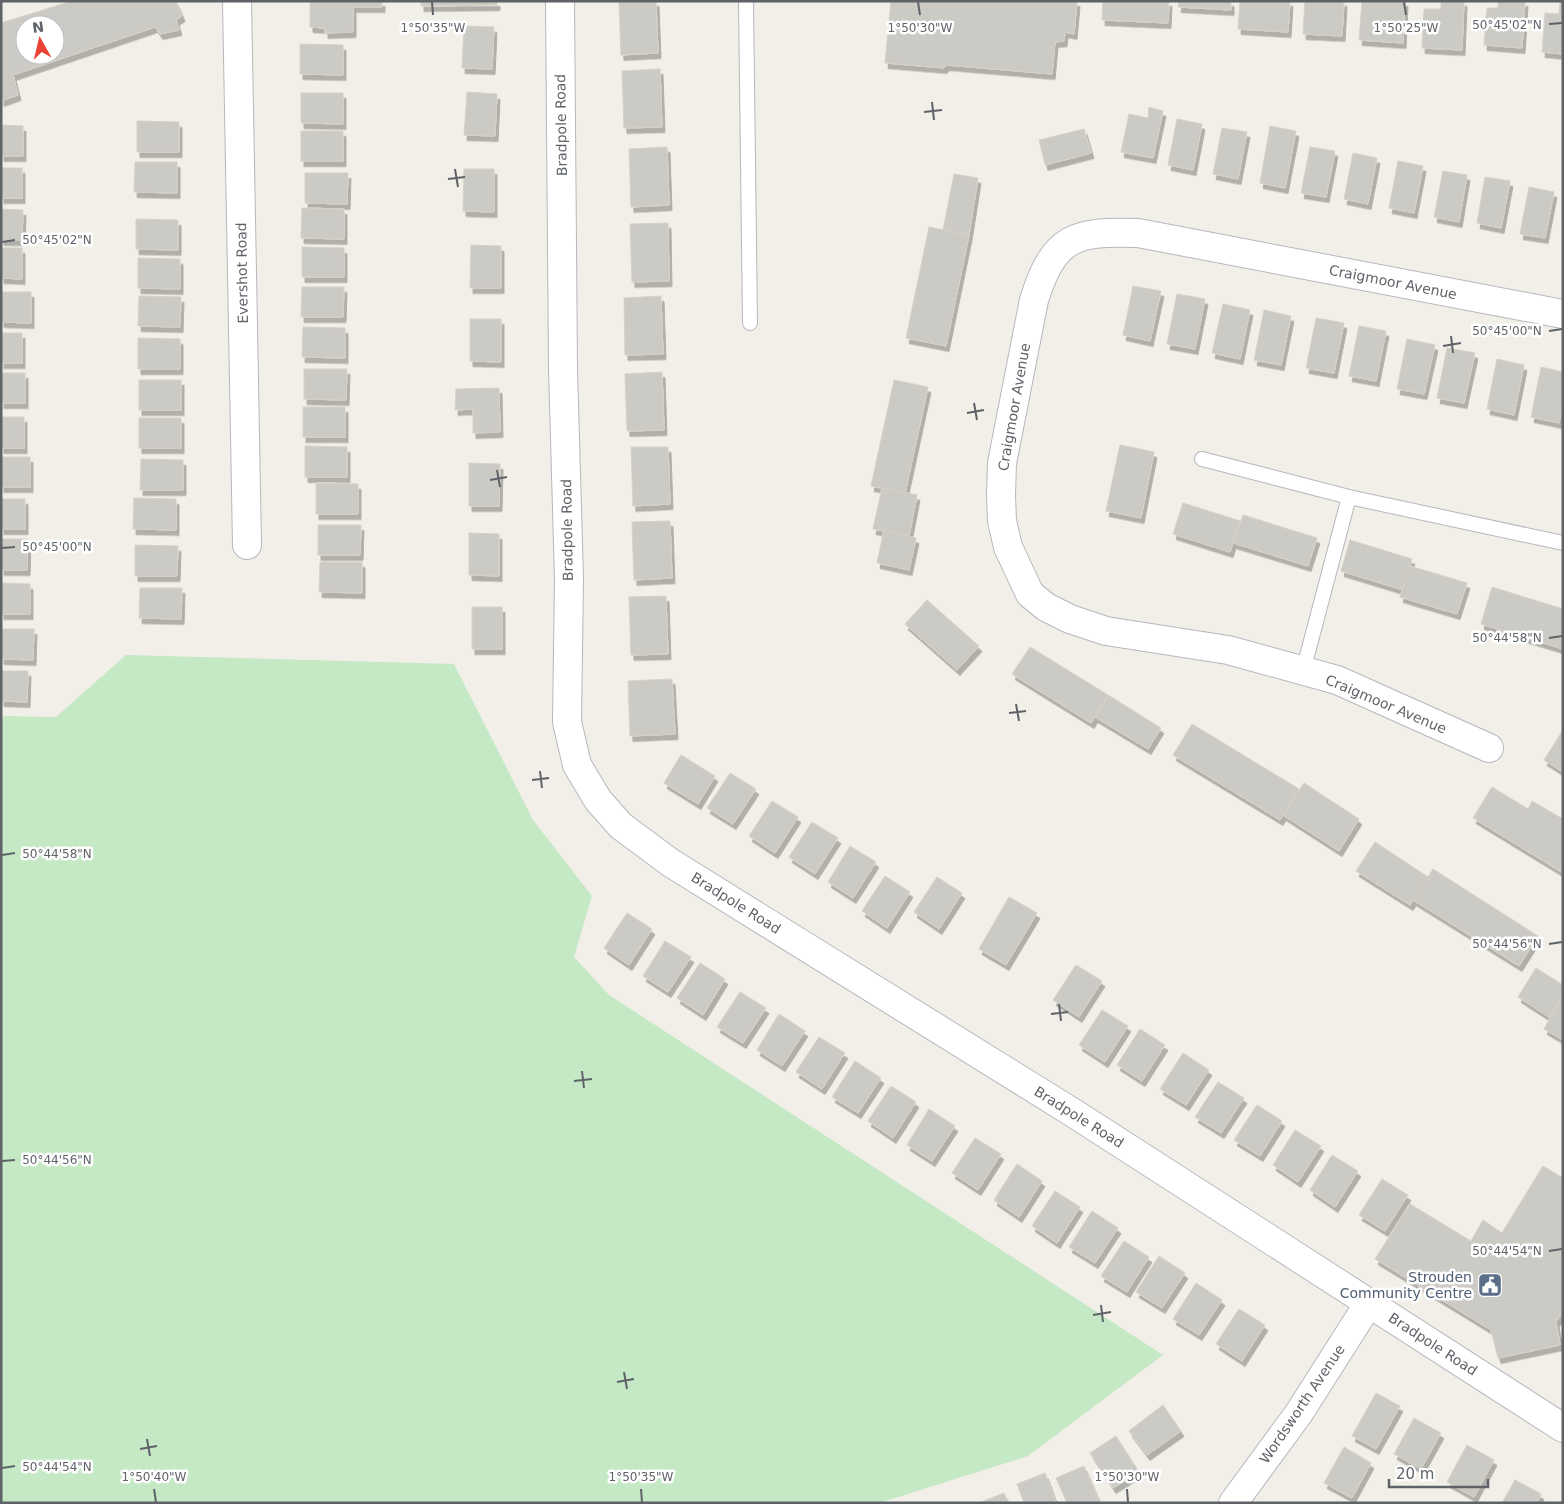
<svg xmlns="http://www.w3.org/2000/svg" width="1564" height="1504" viewBox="0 0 1564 1504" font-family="'DejaVu Sans',sans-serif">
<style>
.green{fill:#c5e8c5}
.building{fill:#cccac5;stroke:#d6d1c6;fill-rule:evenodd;filter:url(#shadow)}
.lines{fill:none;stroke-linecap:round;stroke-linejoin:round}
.lane-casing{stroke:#b5b8bc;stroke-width:16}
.street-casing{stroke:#b5b8bc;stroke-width:30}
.lane{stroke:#fff;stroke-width:14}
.street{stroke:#fff;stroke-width:28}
.ticks{fill:none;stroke:#5f6368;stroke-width:2}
.labels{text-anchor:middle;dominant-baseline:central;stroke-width:5;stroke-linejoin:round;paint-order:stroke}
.street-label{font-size:14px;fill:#5f6368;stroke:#fff}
.service-label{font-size:14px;fill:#4e5e75;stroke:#fff;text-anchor:end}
.ticks-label{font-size:12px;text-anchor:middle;fill:#5f6368;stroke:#fff;stroke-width:5;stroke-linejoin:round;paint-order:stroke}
</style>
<defs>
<filter id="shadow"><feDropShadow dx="3" dy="5.5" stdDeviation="0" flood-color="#0004"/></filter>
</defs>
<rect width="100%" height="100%" fill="#f1efe8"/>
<polygon class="green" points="126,655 454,664 533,820 592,896 574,957 609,995 1163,1355 1028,1456 879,1503 1,1503 1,716 56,717"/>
<g class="building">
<path d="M72,1H176L182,16L176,20L179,30L160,34L155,27L13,75L18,95L1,101V23ZM25,25H55V55H25Z"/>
<polygon points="310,1 382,1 382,7 353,7 353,32 325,33 325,28 310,27"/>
<polygon points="421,1 497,1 497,5 421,6"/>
<polygon points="619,1 656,1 658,53 621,55"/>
<polygon points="891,1 1077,1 1074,34 1065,32 1064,41 1055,42 1052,74 946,65 944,68 885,63"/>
<polygon points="1103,1 1169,1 1168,23 1102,20"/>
<polygon points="1179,1 1231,1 1231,10 1178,7"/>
<polygon points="1240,1 1290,1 1288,32 1238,29"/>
<polygon points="1305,1 1344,1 1342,36 1303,34"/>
<polygon points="1362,1 1405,1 1403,43 1359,40"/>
<polygon points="1441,1 1464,1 1462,50 1422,48 1424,9 1441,9"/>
<polygon points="1498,1 1525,1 1522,48 1484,45 1487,8 1498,8"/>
<polygon points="1560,1 1563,1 1563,54 1542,52 1545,13 1559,14"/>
<polygon points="464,26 494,27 492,69 462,68"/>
<polygon points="300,44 343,45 343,75 300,74"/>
<polygon points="660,69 662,127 624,128 622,71"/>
<polygon points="467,92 497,94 495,136 464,135"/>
<polygon points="301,93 343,93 343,124 301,123"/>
<polygon points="1149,107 1163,111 1153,158 1121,152 1129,114 1148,118"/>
<polygon points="1177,119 1202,124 1193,170 1168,165"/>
<polygon points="137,121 179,122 179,152 137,152"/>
<polygon points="1,125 23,126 23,156 1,156"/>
<polygon points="1270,126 1296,131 1285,188 1260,183"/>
<polygon points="1222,128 1247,132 1238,179 1213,174"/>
<polygon points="1084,129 1091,153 1045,165 1039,140"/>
<rect x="301" y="131" width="42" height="30"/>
<polygon points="667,147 669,205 631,207 629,149"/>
<polygon points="1310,147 1335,151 1326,197 1301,193"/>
<polygon points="1353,153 1377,158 1368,204 1344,199"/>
<polygon points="1398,161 1423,166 1414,213 1389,208"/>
<polygon points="135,162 177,162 177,193 134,192"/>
<rect x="1" y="168" width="21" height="30"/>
<polygon points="464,169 494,169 494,212 463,211"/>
<polygon points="1443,171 1467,175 1459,222 1434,217"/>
<polygon points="305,173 348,173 347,204 305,203"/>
<polygon points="954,174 978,178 969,235 943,230"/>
<polygon points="1485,177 1510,181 1501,228 1477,223"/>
<polygon points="1529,187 1554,192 1545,238 1520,234"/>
<polygon points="302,208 344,209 344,239 301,238"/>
<polygon points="1,209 23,210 22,240 1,240"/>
<polygon points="136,219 178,220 178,250 136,249"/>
<polygon points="668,223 669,281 632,282 630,224"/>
<polygon points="929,227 969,235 946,346 906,338"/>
<polygon points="471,245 501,246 501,288 470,288"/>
<polygon points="302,247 344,248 344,277 302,277"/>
<polygon points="1,248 22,248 22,279 1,278"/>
<polygon points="138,258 180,259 180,289 138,288"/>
<polygon points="1133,286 1161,291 1150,341 1123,335"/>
<polygon points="302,287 344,287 343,317 301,317"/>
<polygon points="1,292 31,292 31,323 1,322"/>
<polygon points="1177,294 1205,299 1195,349 1167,344"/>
<polygon points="139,296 181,297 180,327 138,326"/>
<polygon points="661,296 663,354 625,355 624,298"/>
<polygon points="1223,304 1250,310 1240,359 1212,353"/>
<polygon points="1264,310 1291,316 1281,365 1254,360"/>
<polygon points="1316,318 1344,323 1334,373 1306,368"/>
<polygon points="470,319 501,319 501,362 470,361"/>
<polygon points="1359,326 1386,331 1376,381 1349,376"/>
<polygon points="303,327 345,328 345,358 302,357"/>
<rect x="1" y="333" width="21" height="30"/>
<polygon points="138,338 180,339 180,369 138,369"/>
<polygon points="1407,339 1435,345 1424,394 1397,389"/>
<polygon points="1447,348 1475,353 1464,403 1437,398"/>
<polygon points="1497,359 1524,365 1514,415 1487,409"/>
<polygon points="1541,367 1563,372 1563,404 1559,423 1531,417"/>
<polygon points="304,369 347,369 346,400 304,399"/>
<polygon points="662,372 664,430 627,431 625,374"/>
<rect x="1" y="373" width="24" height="30"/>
<rect x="139" y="380" width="42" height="30"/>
<polygon points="894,380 928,387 905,493 871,486"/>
<polygon points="499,388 500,432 473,433 473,409 455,410 456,389"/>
<rect x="303" y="407" width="42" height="30"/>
<rect x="1" y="417" width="23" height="31"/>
<rect x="139" y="418" width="42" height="30"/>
<polygon points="1120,445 1154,452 1141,518 1106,511"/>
<polygon points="305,446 347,447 347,477 305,477"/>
<polygon points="631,447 668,447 670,504 633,506"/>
<rect x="1" y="457" width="29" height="30"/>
<polygon points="141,459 183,460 183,490 140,490"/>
<polygon points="469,463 500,464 499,506 469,506"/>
<polygon points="316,483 358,484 358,514 316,514"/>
<polygon points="882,488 917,495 909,536 873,529"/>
<polygon points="134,498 176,499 176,530 133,529"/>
<rect x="1" y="499" width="24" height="30"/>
<polygon points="1183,503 1240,521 1230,552 1173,534"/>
<polygon points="1243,515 1317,538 1308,566 1233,543"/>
<polygon points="670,521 672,578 634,580 632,522"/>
<polygon points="318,525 361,525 360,555 318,555"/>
<polygon points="884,530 916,538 909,570 877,563"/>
<polygon points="469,533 499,534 499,576 469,575"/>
<polygon points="1,539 28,539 27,570 1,570"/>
<polygon points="1350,540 1412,559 1403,590 1341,571"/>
<polygon points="135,545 178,546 177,576 135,576"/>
<polygon points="320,562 362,562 362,593 319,592"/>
<polygon points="1410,566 1467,583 1457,614 1400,597"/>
<polygon points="1,583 30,584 30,614 1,614"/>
<polygon points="1492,587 1563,609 1563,649 1481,624"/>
<polygon points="140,588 182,588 181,619 139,618"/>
<polygon points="666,596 668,654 631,655 629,597"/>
<polygon points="927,600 979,646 957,670 905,624"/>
<rect x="472" y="607" width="30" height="42"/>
<polygon points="1,629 34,629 33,660 1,659"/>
<polygon points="1030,647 1108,695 1091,723 1012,674"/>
<polygon points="1,671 28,671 27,702 1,701"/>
<polygon points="672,679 675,734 630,736 628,681"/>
<polygon points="1108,695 1161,728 1148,749 1095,717"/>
<polygon points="1192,724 1299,789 1280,820 1173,755"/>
<polygon points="1563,730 1563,772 1544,760"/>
<polygon points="681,755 715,776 698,804 664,783"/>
<polygon points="730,773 756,789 733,824 707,808"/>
<polygon points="1304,783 1359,819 1339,851 1283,815"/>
<polygon points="1492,787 1528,809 1532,801 1563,819 1563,873 1473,818"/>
<polygon points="772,801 798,817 775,853 749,836"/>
<polygon points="812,822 838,838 815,874 789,857"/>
<polygon points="1375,842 1428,877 1410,905 1356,871"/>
<polygon points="850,846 876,862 853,898 828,882"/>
<polygon points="1433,869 1538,936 1519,966 1413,900"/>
<polygon points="885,876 910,892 887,928 862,911"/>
<polygon points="937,877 962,893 939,929 914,912"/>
<polygon points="1009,897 1037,913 1006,965 979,949"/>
<polygon points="627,913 652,929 629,965 604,948"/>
<polygon points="665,941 691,957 668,992 643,976"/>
<polygon points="700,963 725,979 703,1015 677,998"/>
<polygon points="1076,965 1102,981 1079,1017 1053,1000"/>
<polygon points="1536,968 1563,985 1563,995 1549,1017 1518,997"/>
<polygon points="740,992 766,1008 743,1043 717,1027"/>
<polygon points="1563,995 1563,1040 1544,1029"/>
<polygon points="1102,1010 1128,1026 1105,1062 1079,1045"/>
<polygon points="779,1014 805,1031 782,1066 757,1050"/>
<polygon points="1140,1029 1165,1045 1142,1081 1117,1065"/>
<polygon points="819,1037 845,1053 822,1089 796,1072"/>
<polygon points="1183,1053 1209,1070 1186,1105 1160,1089"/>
<polygon points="855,1061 881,1078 858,1113 832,1097"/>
<polygon points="1218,1082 1244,1098 1221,1133 1195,1117"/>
<polygon points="891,1086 916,1102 893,1138 868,1121"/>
<polygon points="1257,1105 1282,1121 1260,1156 1234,1140"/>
<polygon points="929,1109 955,1126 932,1161 907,1145"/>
<polygon points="1295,1130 1321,1146 1298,1182 1273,1165"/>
<polygon points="975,1138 1001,1154 978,1190 952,1173"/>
<polygon points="1332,1155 1358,1171 1335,1207 1310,1190"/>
<polygon points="1017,1164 1042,1181 1019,1217 994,1200"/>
<polygon points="1543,1166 1563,1178 1563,1312 1556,1322 1560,1345 1498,1358 1491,1330 1375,1259 1410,1204 1471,1241 1483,1220 1502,1233"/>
<polygon points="1382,1179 1408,1195 1385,1231 1359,1215"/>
<polygon points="1055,1191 1080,1207 1057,1243 1032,1226"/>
<polygon points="1092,1211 1118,1228 1095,1263 1069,1247"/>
<polygon points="1124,1241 1149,1257 1127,1292 1101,1276"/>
<polygon points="1159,1256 1185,1273 1162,1308 1136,1292"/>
<polygon points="1196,1283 1222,1300 1199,1335 1173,1319"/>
<polygon points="1239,1309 1265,1325 1242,1361 1216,1344"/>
<polygon points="1376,1393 1400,1406 1376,1449 1352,1436"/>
<polygon points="1163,1405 1181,1431 1147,1455 1129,1431"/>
<polygon points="1414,1418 1441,1433 1421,1469 1394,1454"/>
<polygon points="1116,1436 1139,1472 1113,1488 1090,1453"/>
<polygon points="1467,1445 1494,1460 1474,1497 1447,1482"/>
<polygon points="1344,1447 1371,1463 1352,1498 1324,1483"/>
<polygon points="1084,1466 1100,1503 1067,1503 1056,1478"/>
<polygon points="1045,1473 1056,1503 1024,1503 1017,1484"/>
<polygon points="1515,1480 1541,1494 1537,1503 1502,1503"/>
<polygon points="1004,1493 1008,1503 979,1503"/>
</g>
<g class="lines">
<defs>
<g id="lane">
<polyline points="746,1 750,323"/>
<polyline points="1202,459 1349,497 1563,543"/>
<polyline points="1303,671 1349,497"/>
</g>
<g id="street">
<polyline points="237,1 247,545"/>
<polyline points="560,1 563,369 569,579 567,722 577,765 598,800 621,826 671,863 1075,1114 1563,1428"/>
<path d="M1489,748L1337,680L1228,650L1106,631L1070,619L1046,607L1030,594L1008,547L1002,521L1001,495L1002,463L1034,300C1054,236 1075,231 1138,233L1563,314"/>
<polyline points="1233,1503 1299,1413 1369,1303"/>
</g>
</defs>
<use href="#lane" class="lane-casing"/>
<use href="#street" class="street-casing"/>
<use href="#lane" class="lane"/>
<use href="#street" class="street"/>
</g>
<path class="ticks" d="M432,2L433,15M918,2L920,15M1404,2L1406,15M1549,24L1562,23M932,102L934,120M924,112L942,110M455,169L458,187M448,179L465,177M2,242L15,240M1549,331L1562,329M1451,336L1453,353M1443,346L1461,343M974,403L977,420M967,413L984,410M497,470L500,487M490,480L507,477M2,548L15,547M1549,638L1562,636M1016,704L1019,721M1009,713L1026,711M540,771L542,788M532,780L549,778M2,855L15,853M1549,944L1562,942M1059,1004L1061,1021M1051,1014L1068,1012M582,1071L584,1088M574,1081L592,1079M2,1161L15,1160M1549,1251L1562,1249M1101,1305L1103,1322M1093,1315L1111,1312M624,1372L627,1389M617,1382L634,1379M147,1439L150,1456M140,1449L157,1446M2,1468L15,1466M154,1489L156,1502M641,1489L642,1502M1127,1489L1128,1502"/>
<defs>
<symbol id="civic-square" viewBox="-11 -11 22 22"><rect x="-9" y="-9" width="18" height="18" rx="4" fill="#5c6f8a" stroke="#fff"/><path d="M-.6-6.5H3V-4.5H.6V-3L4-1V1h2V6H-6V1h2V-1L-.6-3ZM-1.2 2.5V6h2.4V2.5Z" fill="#fff"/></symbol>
</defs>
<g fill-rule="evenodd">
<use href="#civic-square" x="1476" y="1271" width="28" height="28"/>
</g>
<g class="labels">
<g class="street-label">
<text transform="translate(561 125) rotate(-91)">Bradpole Road</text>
<text transform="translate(242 273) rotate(-91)">Evershot Road</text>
<text transform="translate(1393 282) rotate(11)">Craigmoor Avenue</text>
<text transform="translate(1014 407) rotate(-80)">Craigmoor Avenue</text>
<text transform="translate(567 530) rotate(-91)">Bradpole Road</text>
<text transform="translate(1386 704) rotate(23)">Craigmoor Avenue</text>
<text transform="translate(736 903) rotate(32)">Bradpole Road</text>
<text transform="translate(1079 1117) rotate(32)">Bradpole Road</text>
<text transform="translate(1433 1344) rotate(33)">Bradpole Road</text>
<text transform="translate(1302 1404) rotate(-56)">Wordsworth Avenue</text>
</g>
<g class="service-label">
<text x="1472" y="1277">Strouden<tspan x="1472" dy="16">Community Centre</tspan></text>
</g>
</g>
<g class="ticks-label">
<text x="1507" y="29">50°45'02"N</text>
<text x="433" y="32">1°50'35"W</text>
<text x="920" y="32">1°50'30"W</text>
<text x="1406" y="32">1°50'25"W</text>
<text x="57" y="244">50°45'02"N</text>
<text x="1507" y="335">50°45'00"N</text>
<text x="57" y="551">50°45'00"N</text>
<text x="1507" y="642">50°44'58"N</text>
<text x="57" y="858">50°44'58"N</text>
<text x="1507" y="948">50°44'56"N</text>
<text x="57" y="1164">50°44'56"N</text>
<text x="1507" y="1255">50°44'54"N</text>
<text x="57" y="1471">50°44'54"N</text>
<text x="154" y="1481">1°50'40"W</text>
<text x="641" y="1481">1°50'35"W</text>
<text x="1127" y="1481">1°50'30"W</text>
</g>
<rect width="1564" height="1504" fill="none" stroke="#5f6368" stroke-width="5"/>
<g transform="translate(40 40) rotate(352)"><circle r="24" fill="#ffffff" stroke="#bfc1c3"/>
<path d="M0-4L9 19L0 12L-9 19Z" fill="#ea4335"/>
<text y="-8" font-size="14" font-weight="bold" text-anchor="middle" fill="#5f6368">N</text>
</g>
<path d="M1389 1479v8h99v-8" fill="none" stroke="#5f6368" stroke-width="2.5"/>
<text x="1396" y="1479" font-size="15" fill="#5f6368" stroke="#ffffff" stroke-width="4" paint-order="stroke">20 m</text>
</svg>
